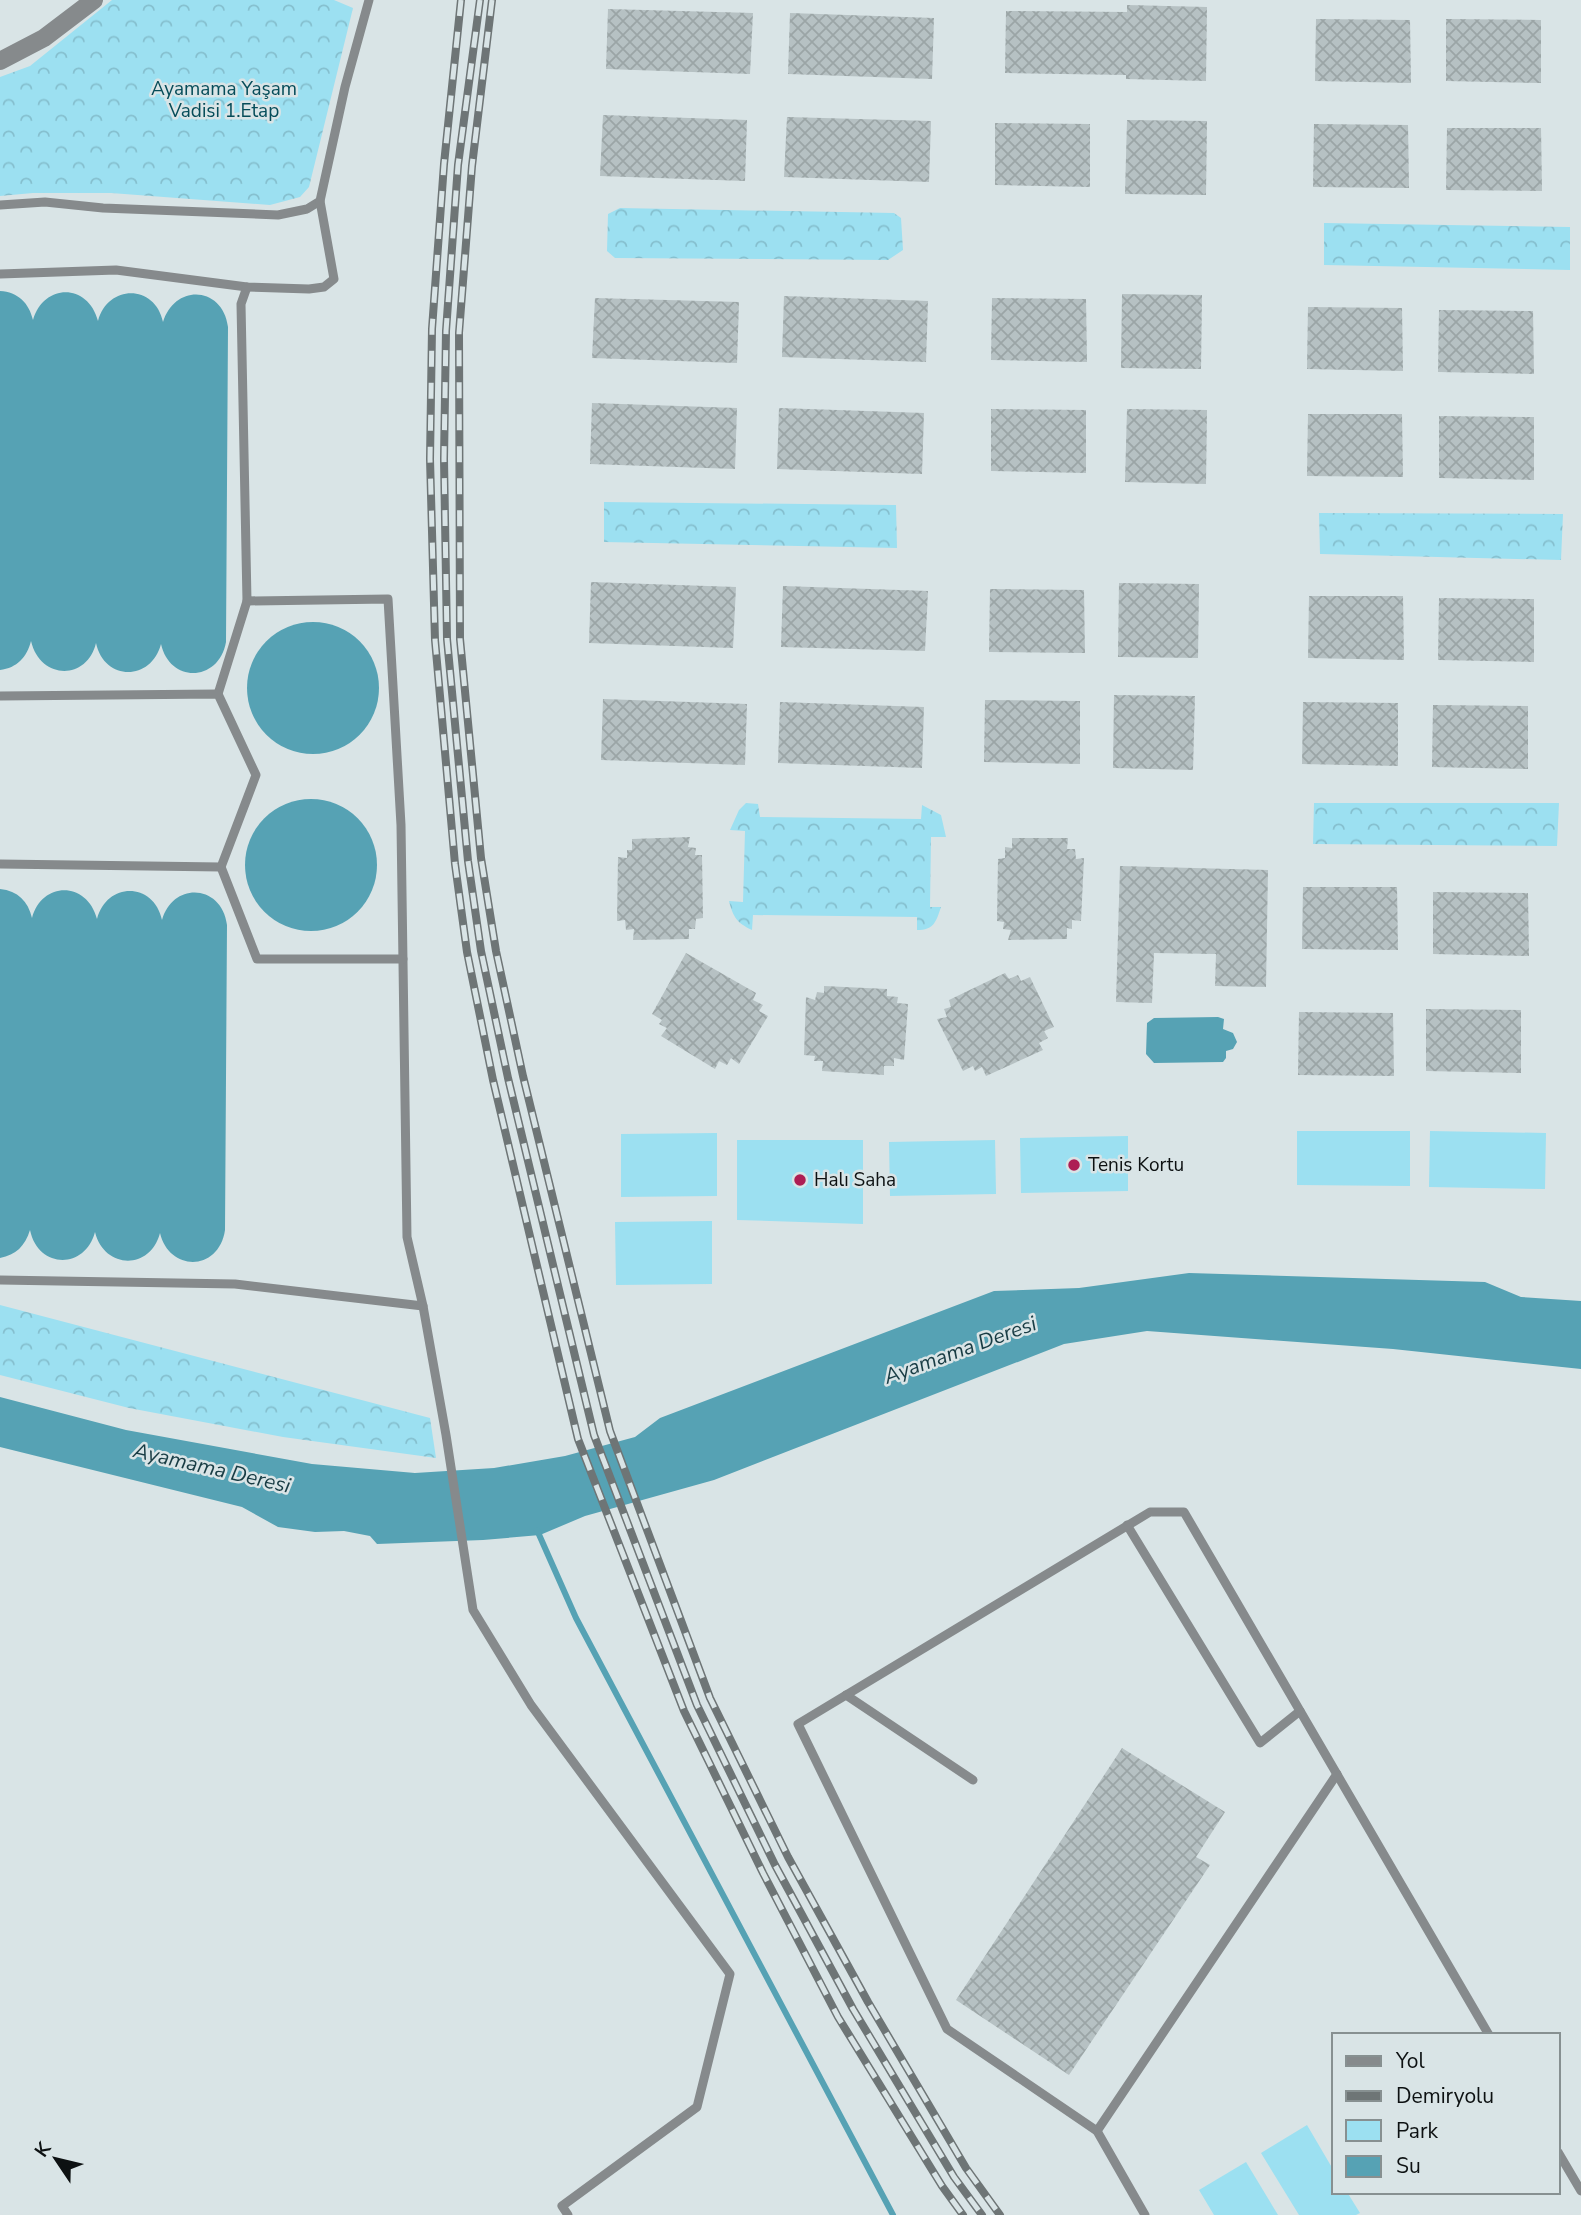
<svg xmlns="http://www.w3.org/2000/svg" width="1581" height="2215" viewBox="0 0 1581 2215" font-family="'Nunito Sans',sans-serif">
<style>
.green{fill:#9ce0f1}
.forest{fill:url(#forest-crowns)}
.water{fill:#56a2b4}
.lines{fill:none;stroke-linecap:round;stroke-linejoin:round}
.stream{stroke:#56a2b4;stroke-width:6}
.building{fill:url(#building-cross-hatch)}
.service{stroke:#868a8c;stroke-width:9}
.minor{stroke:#868a8c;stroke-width:18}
.rail-casing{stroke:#6e7576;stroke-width:8}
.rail{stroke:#d9e4e6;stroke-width:5;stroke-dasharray:16;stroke-linecap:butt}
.poi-dot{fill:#ad1d54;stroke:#d9e4e6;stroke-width:2.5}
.labels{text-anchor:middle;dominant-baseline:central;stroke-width:5;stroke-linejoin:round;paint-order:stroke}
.park-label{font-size:19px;fill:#054c59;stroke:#d9e4e6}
.poi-label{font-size:19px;fill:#0d1112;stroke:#d9e4e6;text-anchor:start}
.water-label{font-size:21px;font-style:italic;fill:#183c44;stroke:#d9e4e6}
</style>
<defs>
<pattern id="forest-crowns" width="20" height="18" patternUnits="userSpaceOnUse" patternTransform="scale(1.75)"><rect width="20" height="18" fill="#9ce0f1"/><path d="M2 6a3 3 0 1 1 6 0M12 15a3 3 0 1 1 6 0" fill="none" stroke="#85bfce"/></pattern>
<pattern id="building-cross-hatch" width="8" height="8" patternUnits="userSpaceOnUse" patternTransform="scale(1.75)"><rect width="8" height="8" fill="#b6c1c3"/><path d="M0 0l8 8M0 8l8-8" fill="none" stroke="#9ba5a6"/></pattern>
</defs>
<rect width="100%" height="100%" fill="#d9e4e6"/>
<g class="green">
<polygon points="1297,1131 1410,1131 1410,1186 1297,1185"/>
<polygon points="1430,1131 1546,1133 1545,1189 1429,1187"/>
<polygon points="717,1133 717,1196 621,1197 621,1134"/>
<polygon points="1128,1136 1128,1191 1021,1193 1020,1138"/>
<polygon points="737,1140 863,1140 863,1224 737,1220"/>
<polygon points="995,1140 996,1194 890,1196 889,1142"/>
<polygon points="712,1221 712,1284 616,1285 615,1222"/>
<polygon points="1307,2125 1334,2171 1334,2192 1347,2192 1360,2213 1356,2215 1299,2215 1261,2153"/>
<polygon points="1246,2162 1278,2215 1214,2215 1199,2190"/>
</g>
<g class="forest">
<polygon points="112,0 334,0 353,8 309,187 300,197 270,205 111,193 33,193 0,196 0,77 30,66"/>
<polygon points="620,208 894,213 901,218 903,250 888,260 615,258 607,251 608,214"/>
<polygon points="1324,223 1570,227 1570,270 1324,265"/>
<polygon points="604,502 896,505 897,548 604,542"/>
<polygon points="1319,513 1563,514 1561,560 1320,554"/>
<path d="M746,803L758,804L760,817L921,819L922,805L941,815L946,837H931L930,907H941C936,922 934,930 917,930V917L753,915L752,930C737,923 733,917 729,901L743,902L745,831L730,830L739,810Z"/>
<polygon points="1314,803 1559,803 1557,846 1313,844"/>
<polygon points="0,1305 430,1418 436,1458 283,1437 129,1408 0,1375"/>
</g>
<g class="water">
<path d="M0,291C18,292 29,303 33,320C44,283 88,283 98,321C108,284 155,284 163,322C175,283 223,286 228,327L226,642C219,682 170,684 161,644C151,682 104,681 96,643C87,681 40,680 31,641C27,657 17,668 0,670Z"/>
<circle cx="313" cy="688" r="66"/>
<circle cx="311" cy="865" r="66"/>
<path d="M0,889C18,891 28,901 32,918C42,881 87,881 97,919C107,881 154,882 162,920C173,881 222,884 227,925L225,1230C219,1272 169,1272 160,1233C150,1271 104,1269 95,1232C85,1270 38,1269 30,1230C25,1246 16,1255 0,1258Z"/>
<polygon points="1218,1017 1224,1019 1223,1029 1233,1033 1237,1042 1233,1049 1226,1051 1226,1058 1223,1062 1154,1063 1146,1054 1147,1023 1154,1018"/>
<polygon points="1189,1273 1485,1282 1521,1297 1581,1301 1581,1369 1393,1349 1147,1331 1064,1344 714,1480 585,1516 540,1535 483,1540 377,1544 370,1536 344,1531 315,1532 278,1527 242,1507 0,1447 0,1397 126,1430 312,1464 415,1473 494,1468 565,1456 635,1437 660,1418 994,1291 1079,1288"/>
</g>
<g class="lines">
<polyline class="stream" points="537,1530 576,1618 893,2215"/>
</g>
<g class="building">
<polygon points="1127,5 1207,7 1206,81 1126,79 1126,75 1005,73 1006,11 1127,12"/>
<polygon points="608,9 753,13 750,74 606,69"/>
<polygon points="790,13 934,18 932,79 788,74"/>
<polygon points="1316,19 1410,20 1411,83 1315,81"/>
<polygon points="1446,19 1541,20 1541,83 1446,81"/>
<polygon points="603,115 747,120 745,181 600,176"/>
<polygon points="787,117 931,121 929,182 784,177"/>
<polygon points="1127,120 1207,121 1206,195 1125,194"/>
<polygon points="995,123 1090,124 1090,187 995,185"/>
<polygon points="1314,124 1408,125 1409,188 1313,187"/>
<polygon points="1447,128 1541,128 1542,191 1446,190"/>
<polygon points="1122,294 1202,295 1201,369 1121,368"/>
<polygon points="784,296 928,301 926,362 782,357"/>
<polygon points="595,298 739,302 737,363 592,358"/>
<polygon points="992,298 1086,299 1087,362 991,360"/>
<polygon points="1308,307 1402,308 1403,371 1307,369"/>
<polygon points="1439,310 1533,311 1534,374 1438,372"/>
<polygon points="592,403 737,408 735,469 590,464"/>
<polygon points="779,408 924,413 922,474 777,469"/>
<polygon points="991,409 1086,410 1086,473 991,471"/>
<polygon points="1127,409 1207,410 1206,484 1125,482"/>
<polygon points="1308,414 1402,414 1403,477 1307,476"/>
<polygon points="1439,416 1534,417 1534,480 1439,478"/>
<polygon points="591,582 736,587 733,648 589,643"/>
<polygon points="1119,583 1199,584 1198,658 1118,657"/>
<polygon points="783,586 928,591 925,651 781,647"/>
<polygon points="990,589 1084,590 1085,653 989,652"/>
<polygon points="1309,596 1403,596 1404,660 1308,658"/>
<polygon points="1439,598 1534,599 1534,662 1438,660"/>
<polygon points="1114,695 1195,696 1193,770 1113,768"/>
<polygon points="603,699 747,704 745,765 601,760"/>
<polygon points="985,700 1080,701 1080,764 984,762"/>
<polygon points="780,702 924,707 922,768 778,763"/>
<polygon points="1303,702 1398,703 1398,766 1302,764"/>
<polygon points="1433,705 1528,706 1528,769 1432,767"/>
<polygon points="690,837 688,847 696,848 695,855 702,855 703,918 696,919 695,929 689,929 689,939 633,940 634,929 626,930 625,920 617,921 618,857 627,858 627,850 632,850 632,839"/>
<polygon points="1012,838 1068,838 1067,849 1075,849 1076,859 1084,858 1081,921 1072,920 1072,929 1067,928 1067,939 1008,940 1011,930 1003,929 1004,922 997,921 998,859 1005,858 1005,847 1012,848"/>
<polygon points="1120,866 1268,870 1266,987 1215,986 1216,954 1154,953 1152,1003 1116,1002"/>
<polygon points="1303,887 1397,887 1398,950 1302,949"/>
<polygon points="1433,892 1528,893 1529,956 1433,954"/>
<polygon points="686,953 756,993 753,1000 763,1005 759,1011 768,1016 739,1064 731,1058 727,1065 719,1061 715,1069 661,1036 667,1028 659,1024 662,1020 652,1014"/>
<polygon points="1005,973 1009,979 1018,975 1021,981 1030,977 1054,1027 1044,1031 1048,1038 1039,1043 1043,1050 986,1076 982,1067 975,1071 973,1066 963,1071 937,1019 947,1017 944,1009 951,1007 949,1000"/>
<polygon points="824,986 887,989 887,996 898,997 897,1003 908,1004 904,1060 894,1058 894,1066 884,1066 884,1075 822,1071 823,1061 814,1061 815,1056 804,1055 806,997 815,1000 817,992 824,993"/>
<polygon points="1426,1009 1521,1010 1521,1073 1426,1071"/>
<polygon points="1299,1012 1393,1013 1394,1076 1298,1075"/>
<polygon points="1122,1748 1225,1812 1196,1857 1210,1865 1069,2075 956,2000"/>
</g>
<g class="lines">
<g class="service">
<polyline points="0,205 45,202 103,208 278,215 307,209 320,201 345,87 369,0"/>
<polyline points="0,274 116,270 247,287 309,289 324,287 334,279 320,201"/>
<polyline points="247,287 241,304 247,601 388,599 401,825 407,1237 423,1306 446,1435 473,1610 531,1705 730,1974 697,2107 562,2206 568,2215"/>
<polyline points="218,694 247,601"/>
<polyline points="0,696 218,694 256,775 221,867 0,864"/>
<polyline points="221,867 257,959 403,959"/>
<polyline points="0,1280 235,1284 423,1306"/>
<polyline points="1127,1525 1260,1743 1300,1711"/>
<polyline points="846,1695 973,1780"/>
<polyline points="1097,2131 1337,1774"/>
<polyline points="1558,2152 1581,2191"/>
<polyline points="1145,2215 1097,2131 947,2029 798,1724 1150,1512 1184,1512 1489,2035"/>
</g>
<polyline class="minor" points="0,61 44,38 94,0"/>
<defs>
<g id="rail">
<polyline points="461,0 444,164 432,329 430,459 435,640 455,864 467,952 493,1080 578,1439 684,1711 763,1873 838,2017 942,2186 963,2215"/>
<polyline points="480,0 458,165 446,331 444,459 447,639 468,861 481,951 508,1078 594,1435 697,1705 775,1865 853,2009 954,2177 982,2215"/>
<polyline points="492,0 472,166 459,333 460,639 481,858 496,951 523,1076 610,1431 710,1698 788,1857 868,2002 966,2168 1000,2215"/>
</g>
</defs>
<use href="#rail" class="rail-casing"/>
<use href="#rail" class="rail"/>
</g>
<g class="poi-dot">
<circle cx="1074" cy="1165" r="7"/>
<circle cx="800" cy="1180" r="7"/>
</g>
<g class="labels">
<g class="park-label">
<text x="224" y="89">Ayamama Yaşam<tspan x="224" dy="22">Vadisi 1.Etap</tspan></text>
</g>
<g class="poi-label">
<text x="1088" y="1165">Tenis Kortu</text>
<text x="814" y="1180">Halı Saha</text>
</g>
<g class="water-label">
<text transform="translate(960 1350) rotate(-20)">Ayamama Deresi</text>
<text transform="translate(212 1468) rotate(13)">Ayamama Deresi</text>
</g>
</g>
<rect x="1332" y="2033" width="228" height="161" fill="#d9e4e6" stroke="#879091" stroke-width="2"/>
<rect x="1346" y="2056" width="35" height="10" fill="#868a8c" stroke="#879091" stroke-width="2"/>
<text x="1396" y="2068" font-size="21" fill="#0d1112">Yol</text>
<rect x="1346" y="2091" width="35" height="10" fill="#6e7576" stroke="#879091" stroke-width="2"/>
<text x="1396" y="2103" font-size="21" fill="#0d1112">Demiryolu</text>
<rect x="1346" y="2120" width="35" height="21" fill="#9ce0f1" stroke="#879091" stroke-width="2"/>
<text x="1396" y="2138" font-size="21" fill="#0d1112">Park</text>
<rect x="1346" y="2156" width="35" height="21" fill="#56a2b4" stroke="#879091" stroke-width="2"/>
<text x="1396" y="2173" font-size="21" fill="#0d1112">Su</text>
<g transform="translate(56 2159) rotate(305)" stroke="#d9e4e6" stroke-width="5" paint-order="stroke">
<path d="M0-5L12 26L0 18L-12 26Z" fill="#0d1112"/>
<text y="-10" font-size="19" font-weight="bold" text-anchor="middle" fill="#0d1112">K</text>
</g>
</svg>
